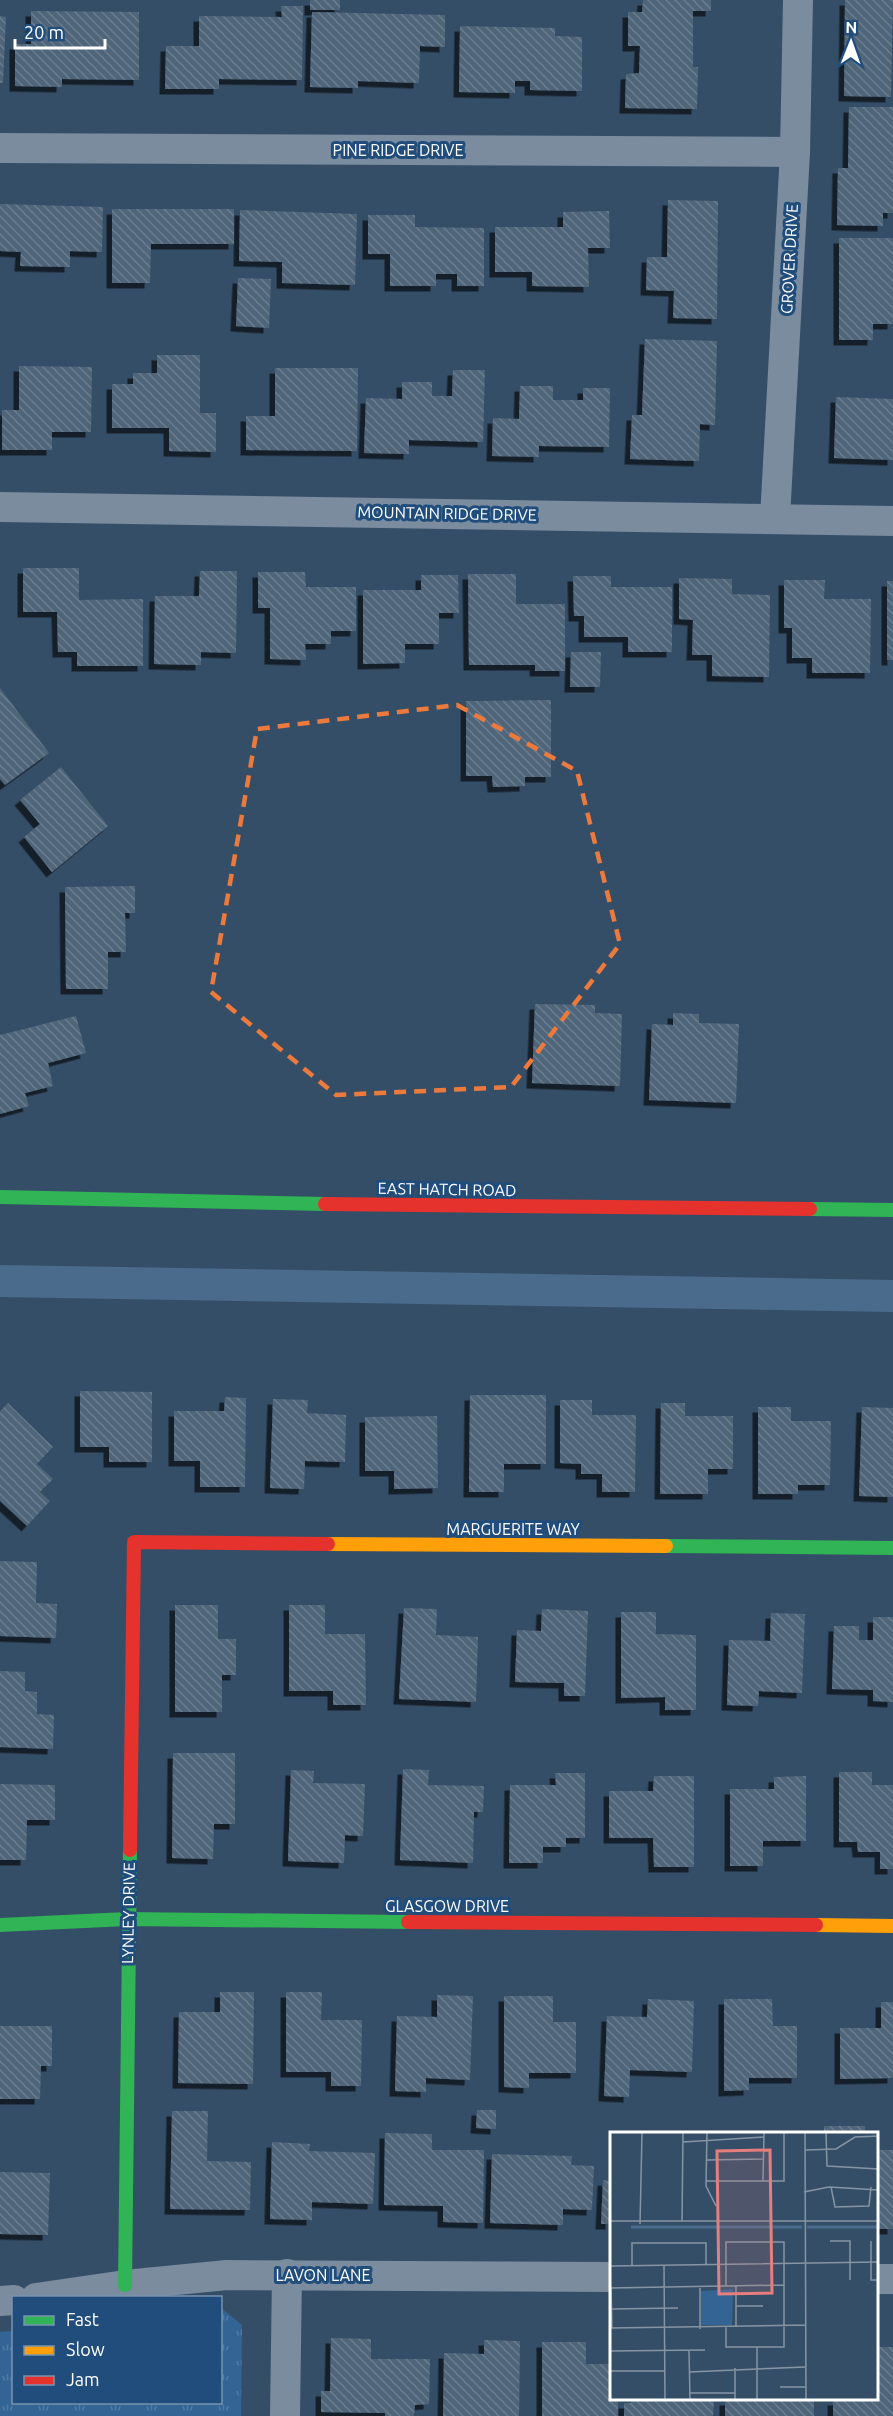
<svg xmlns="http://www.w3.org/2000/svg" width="893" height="2416" viewBox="0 0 893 2416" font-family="Ubuntu,sans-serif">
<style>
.park{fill:url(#park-tufts)}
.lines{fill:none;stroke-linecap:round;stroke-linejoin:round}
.canal{stroke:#4b6b8d;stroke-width:32}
.building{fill:url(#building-back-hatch);filter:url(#shadow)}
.street{stroke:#7a8c9e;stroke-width:30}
.fast{stroke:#30b455;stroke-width:14}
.slow{stroke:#ff9f0a;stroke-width:14}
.jam{stroke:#e5322d;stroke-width:14}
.marked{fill:none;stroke:#ed7a3d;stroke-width:4.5;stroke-dasharray:12 8;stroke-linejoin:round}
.labels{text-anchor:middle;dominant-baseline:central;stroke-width:6;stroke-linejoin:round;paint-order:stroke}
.street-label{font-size:16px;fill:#fff;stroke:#204d7c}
.inset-river{fill:none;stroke:#4b6b8d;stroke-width:3}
.inset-road{fill:none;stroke:#8695a4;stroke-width:1.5}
.view{fill:#e67e7e;fill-opacity:0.15;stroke:#e67e7e;stroke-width:3}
.inset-edge{fill:none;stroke:#fff;stroke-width:3}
</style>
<defs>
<pattern id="park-tufts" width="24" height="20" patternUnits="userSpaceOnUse" patternTransform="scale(1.5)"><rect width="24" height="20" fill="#336494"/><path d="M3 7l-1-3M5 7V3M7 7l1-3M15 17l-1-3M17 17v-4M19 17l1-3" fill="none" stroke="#527ba4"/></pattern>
<pattern id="building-back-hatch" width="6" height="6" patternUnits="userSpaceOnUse" patternTransform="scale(1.5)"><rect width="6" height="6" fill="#506579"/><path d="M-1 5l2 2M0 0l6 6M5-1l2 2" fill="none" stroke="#6a7c8d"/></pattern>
<filter id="shadow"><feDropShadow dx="-5.5" dy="5.5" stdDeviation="0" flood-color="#0009"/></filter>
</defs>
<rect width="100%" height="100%" fill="#354e67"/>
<polygon class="park" points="221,2308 242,2325 241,2416 0,2416 0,2332 13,2331 14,2402 220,2402"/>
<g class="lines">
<polyline class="canal" points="0,1281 893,1296"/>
</g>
<g class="building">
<rect x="310" y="0" width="30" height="10"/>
<polygon points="643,0 711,0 711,11 693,11 693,67 698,67 697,109 625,108 626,74 639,73 640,46 628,46 628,12 642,12"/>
<polygon points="845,0 893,0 891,97 844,96"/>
<polygon points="281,6 303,6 302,80 219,79 219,89 165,89 166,46 199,46 199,16 282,17"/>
<polygon points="31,11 139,12 139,80 62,79 62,87 15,86 15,44 31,44"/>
<polygon points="312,12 445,15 445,47 420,46 419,83 358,81 358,88 310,87"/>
<polygon points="0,16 6,17 3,83 0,83"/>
<polygon points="460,26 555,28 555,36 582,37 582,91 530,90 530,81 515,81 515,93 459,92"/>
<polygon points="849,107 893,107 893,213 883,213 883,226 837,225 838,168 848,168"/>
<polygon points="668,200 718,201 717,319 673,318 674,291 646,290 647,257 667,257"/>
<polygon points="0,204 103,207 102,252 70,251 70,267 20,266 21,252 0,251"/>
<polygon points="112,209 234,209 234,244 151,244 150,283 112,283"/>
<polygon points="240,210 357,214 355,285 282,283 282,262 239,261"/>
<polygon points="609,211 610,248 588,248 589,287 532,286 532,272 495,272 495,227 563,227 563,212"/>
<polygon points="368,215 415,215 415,227 484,228 484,286 457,286 457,274 436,274 436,286 390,286 390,254 368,254"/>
<polygon points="839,238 893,238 893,324 873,324 873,340 839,340"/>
<polygon points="238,278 271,279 269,328 236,326"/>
<polygon points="645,339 717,341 715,425 700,424 699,461 630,459 632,415 642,415"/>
<polygon points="157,355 200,355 200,413 216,413 216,452 169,451 169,428 112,428 112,384 133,384 133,373 157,373"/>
<polygon points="19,366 92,367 91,432 52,432 52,450 2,450 2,410 19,410"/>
<polygon points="275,368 358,368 357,451 246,450 246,416 275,416"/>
<polygon points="453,370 485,370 483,442 409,440 409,454 364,453 366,398 402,399 402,382 432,382 432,396 452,396"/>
<polygon points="520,386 553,386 553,400 583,400 583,388 610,388 609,447 539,446 539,457 492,456 493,418 519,419"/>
<polygon points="836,397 893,399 893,460 834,458"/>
<polygon points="23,568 79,568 79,600 143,599 143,666 77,666 77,652 58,652 57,612 23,612"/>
<polygon points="200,571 237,571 236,653 201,652 201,665 154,664 155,596 199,596"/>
<polygon points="258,572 305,572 306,587 356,587 356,631 331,631 331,644 305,644 306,660 270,659 270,608 258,608"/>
<polygon points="468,574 516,574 516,604 565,604 565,671 535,671 535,665 469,665"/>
<polygon points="421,575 458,575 459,613 439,613 439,644 405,644 405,663 363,664 363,590 421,590"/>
<polygon points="573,576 611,576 611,587 672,587 672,652 628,652 628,637 584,637 584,616 574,616"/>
<polygon points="679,578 732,579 732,594 770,595 769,677 712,676 712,655 692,655 693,620 679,619"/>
<polygon points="784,580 825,580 824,599 871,599 870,673 812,673 812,658 792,658 792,628 784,628"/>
<rect x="887" y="581" width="6" height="79"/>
<polygon points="571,652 601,652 600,687 570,687"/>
<polygon points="0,688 49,753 5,785 0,779"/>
<polygon points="551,700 551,777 525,777 525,786 493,787 492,776 466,776 466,701"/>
<polygon points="61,767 108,826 52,872 24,837 40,824 20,800"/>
<polygon points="135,886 135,913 125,913 126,952 108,952 108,989 66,989 65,887"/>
<polygon points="535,1004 595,1005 595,1013 622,1014 620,1086 532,1083"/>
<polygon points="673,1013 699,1014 699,1023 739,1024 736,1103 649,1100 652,1024 673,1025"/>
<polygon points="76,1016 86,1053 48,1063 53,1086 25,1093 29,1106 0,1114 0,1035"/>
<polygon points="80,1391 152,1392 152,1462 109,1462 109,1447 80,1447"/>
<polygon points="470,1395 546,1395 546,1464 504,1464 504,1492 469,1492"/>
<polygon points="225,1397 246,1398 245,1487 200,1487 200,1461 174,1461 174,1411 224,1411"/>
<polygon points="273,1399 308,1400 307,1413 346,1415 345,1462 305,1461 304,1489 270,1488"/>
<polygon points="560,1400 592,1400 592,1415 636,1415 635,1492 602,1492 602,1474 581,1474 581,1464 560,1463"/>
<polygon points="8,1403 53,1447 37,1464 53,1479 40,1492 50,1501 27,1526 0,1501 0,1411"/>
<polygon points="661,1403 685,1403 685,1416 733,1416 733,1469 708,1469 708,1494 660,1494"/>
<polygon points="758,1407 791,1407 791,1421 831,1421 830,1485 798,1485 798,1494 758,1494"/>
<polygon points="862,1407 893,1408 893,1497 859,1496"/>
<polygon points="437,1416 438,1488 394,1489 394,1471 365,1471 365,1417"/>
<polygon points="0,1561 37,1562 36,1603 57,1604 56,1638 0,1636"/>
<polygon points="175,1605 218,1605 218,1639 236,1639 236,1675 222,1675 222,1712 175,1712"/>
<polygon points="289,1605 325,1605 325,1634 365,1634 366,1705 333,1705 333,1691 289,1691"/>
<polygon points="404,1608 437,1609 436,1635 478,1637 476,1702 399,1699"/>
<polygon points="542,1609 588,1611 585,1696 564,1696 564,1683 515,1682 517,1630 541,1631"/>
<polygon points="621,1612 656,1612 656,1634 696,1635 696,1710 665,1710 665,1697 621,1698"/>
<polygon points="771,1613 805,1614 802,1693 759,1691 758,1706 727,1705 729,1640 770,1641"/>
<polygon points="873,1617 893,1617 893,1702 873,1701 873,1690 832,1689 834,1626 859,1626 859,1640 873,1640"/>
<polygon points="0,1671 25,1672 25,1691 37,1692 37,1714 54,1715 53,1749 0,1747"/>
<polygon points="173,1753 235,1753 235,1824 214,1824 213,1859 172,1858"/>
<polygon points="403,1769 429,1770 428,1785 484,1786 483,1812 474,1812 473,1863 400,1860"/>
<polygon points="291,1770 314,1771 313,1783 365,1784 363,1836 345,1835 344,1863 288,1861"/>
<polygon points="839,1772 872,1772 872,1785 893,1785 893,1869 880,1869 880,1852 858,1852 857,1842 839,1842"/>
<polygon points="555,1773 585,1773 585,1838 566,1838 566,1847 543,1847 543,1863 509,1863 510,1785 556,1785"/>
<polygon points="654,1776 694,1776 694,1867 654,1867 653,1838 609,1838 609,1791 653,1791"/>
<polygon points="806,1776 806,1841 763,1841 763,1866 730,1866 730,1789 774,1789 774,1777"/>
<polygon points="0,1784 55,1785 55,1820 27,1820 26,1860 0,1860"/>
<polygon points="220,1992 254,1992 253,2084 178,2083 179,2012 220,2012"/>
<polygon points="286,1992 322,1992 321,2020 362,2020 361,2086 331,2086 331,2072 286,2072"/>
<polygon points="437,1995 473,1996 470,2080 426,2078 426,2092 395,2091 397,2016 437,2017"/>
<polygon points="504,1996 553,1996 553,2022 576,2022 576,2073 529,2073 529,2088 504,2087"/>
<polygon points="648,1999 694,2001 692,2072 630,2070 629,2097 604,2096 607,2016 647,2017"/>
<polygon points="724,1999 772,1999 773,2026 797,2026 797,2078 749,2078 749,2090 724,2091"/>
<polygon points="881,2002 893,2002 893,2078 840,2079 840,2028 881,2028"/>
<polygon points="0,2026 52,2026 52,2066 41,2066 40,2099 0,2099"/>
<polygon points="477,2110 496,2110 496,2129 476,2128"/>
<polygon points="172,2111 208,2111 207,2161 251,2162 250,2210 170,2209"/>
<rect x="824" y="2126" width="41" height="8"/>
<polygon points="385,2133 432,2134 432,2150 484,2150 483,2223 443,2222 443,2206 384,2205"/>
<polygon points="272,2142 310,2144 309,2151 375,2153 373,2204 312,2202 312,2220 270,2219"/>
<polygon points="876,2150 893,2150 893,2229 877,2229"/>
<polygon points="492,2154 572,2156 571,2165 594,2166 592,2210 563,2209 563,2225 490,2223"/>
<polygon points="0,2172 50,2173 48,2235 0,2234"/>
<polygon points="603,2180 611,2181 611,2224 601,2224"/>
<polygon points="331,2338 371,2339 371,2359 430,2359 429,2404 415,2405 414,2416 385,2416 385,2413 321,2412 321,2391 330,2391"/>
<polygon points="484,2340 520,2341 519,2416 443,2416 444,2353 484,2354"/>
<polygon points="542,2342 586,2342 586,2364 611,2364 611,2400 618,2400 618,2416 542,2416"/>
<polygon points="876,2347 893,2347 893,2416 833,2416 833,2400 876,2400"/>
<polygon points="631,2400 714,2400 713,2416 624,2416 624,2403 631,2403"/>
<rect x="725" y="2400" width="89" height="16"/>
</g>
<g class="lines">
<g class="street">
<polyline points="0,148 795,152"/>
<polyline points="0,507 893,521"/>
<polyline points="775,518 795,152 798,0"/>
<polyline points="876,2279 893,2279"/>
<polyline points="36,2298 125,2285 227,2275 611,2277"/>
<polyline points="0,2301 14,2300"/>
<polyline points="285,2416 287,2274"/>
</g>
<g class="fast">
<polyline points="0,1197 325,1204"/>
<polyline points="810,1209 893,1210"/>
<polyline points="666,1546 893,1548"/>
<polyline points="0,1925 127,1919 408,1922"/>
<polyline points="125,2285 130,1850"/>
</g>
<g class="slow">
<polyline points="328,1544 666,1546"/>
<polyline points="816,1925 893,1926"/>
</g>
<g class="jam">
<polyline points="325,1204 810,1209"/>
<polyline points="130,1850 134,1542 328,1544"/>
<polyline points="408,1922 816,1925"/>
</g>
</g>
<path class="marked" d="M457,705L577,771L620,944L511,1087L336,1095L211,992L257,729Z"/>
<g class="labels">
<g class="street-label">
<text x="398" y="150">PINE RIDGE DRIVE</text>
<text transform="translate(789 259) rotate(-87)">GROVER DRIVE</text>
<text transform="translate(447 513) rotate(1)">MOUNTAIN RIDGE DRIVE</text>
<text transform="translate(447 1189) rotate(1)">EAST HATCH ROAD</text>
<text x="513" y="1529">MARGUERITE WAY</text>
<text x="447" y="1906">GLASGOW DRIVE</text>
<text transform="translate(128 1913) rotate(-89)">LYNLEY DRIVE</text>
<text x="323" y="2275">LAVON LANE</text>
</g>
</g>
<g transform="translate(610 2132)">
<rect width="268" height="268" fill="#354e67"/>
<path d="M123,157L122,193H91V159Z" fill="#336494"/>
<path class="inset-river" d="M21,95H192M197,95H269"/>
<path class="inset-road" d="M97,0L96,54L106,74M195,0L196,268M216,0L217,34L269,37M73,10L154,5M195,18L226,17L245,5L269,4M97,28L154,27M96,49H174V0M153,49L154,0M221,55L225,75L259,74L261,55M194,60L219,55L269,58M0,89H269M72,90L73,0M30,92L32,0M220,109H240V148M261,109V148H269M54,133L55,268M0,134L269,130M22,134V111H96V133M126,153V195M116,154V110H174V215H116V194M126,174H153M2,177L68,176M1,196L195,193M2,196L1,156L174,153M90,197V156M147,215V268M79,218L80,268M0,219L95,218M125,236V268M0,239H54M79,240L195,235M170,255H195M79,261H125"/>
<path class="view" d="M160,18L162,161L109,162L107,19Z"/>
<rect width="268" height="268" class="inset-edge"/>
</g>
<rect x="12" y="2296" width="210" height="108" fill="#204d7c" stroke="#7994b0" stroke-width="1.5"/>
<rect x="24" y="2316" width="30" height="9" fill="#30b455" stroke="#7994b0" stroke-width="1.5"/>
<text x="66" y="2326" font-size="18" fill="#ffffff">Fast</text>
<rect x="24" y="2346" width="30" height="9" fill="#ff9f0a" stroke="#7994b0" stroke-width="1.5"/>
<text x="66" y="2356" font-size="18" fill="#ffffff">Slow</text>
<rect x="24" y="2376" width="30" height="9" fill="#e5322d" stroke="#7994b0" stroke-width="1.5"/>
<text x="66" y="2386" font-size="18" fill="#ffffff">Jam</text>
<g transform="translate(851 42) rotate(1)" stroke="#204d7c" stroke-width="4.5" paint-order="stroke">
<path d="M0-4.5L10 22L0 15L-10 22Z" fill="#ffffff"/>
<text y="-9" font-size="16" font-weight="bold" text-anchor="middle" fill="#ffffff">N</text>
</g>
<path d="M15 39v9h90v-9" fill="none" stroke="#ffffff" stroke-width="3"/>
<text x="24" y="39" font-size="18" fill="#ffffff" stroke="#204d7c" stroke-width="4.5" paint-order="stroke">20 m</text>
</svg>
